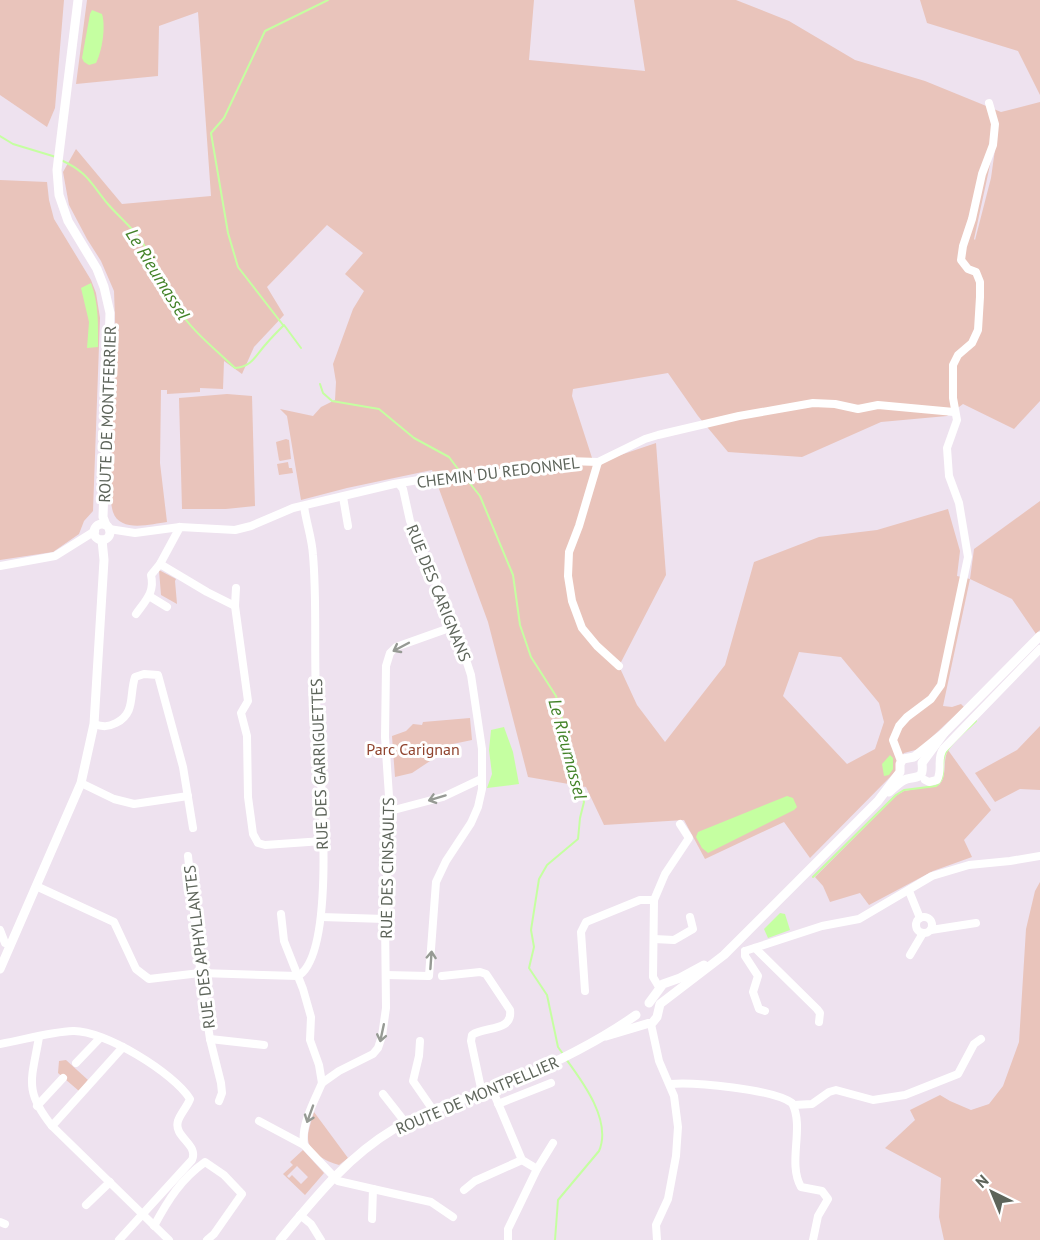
<svg xmlns="http://www.w3.org/2000/svg" width="1040" height="1240" viewBox="0 0 1040 1240" font-family="'PT Sans',sans-serif">
<style>
.green{fill:#e9c4bb;fill-rule:evenodd}
.water{fill:#c5ffa1}
.lines{fill:none;stroke-linecap:round;stroke-linejoin:round}
.stream{stroke:#c5ffa1;stroke-width:2}
.minor{stroke:#fff;stroke-width:8}
.tertiary{stroke:#fff;stroke-width:9}
.oneway{stroke:#969a94}
.labels{text-anchor:middle;dominant-baseline:central;stroke-width:6;stroke-linejoin:round;paint-order:stroke}
.street-label{font-size:16px;fill:#5d645a;stroke:#fff}
.park-label{font-size:16px;fill:#90442e;stroke:#fff}
.water-label{font-size:18px;font-style:italic;fill:#438328;stroke:#fff}
</style>
<rect width="100%" height="100%" fill="#eee2ef"/>
<g class="green">
<polygon points="0,0 64,0 55,108 47,127 0,95"/>
<path d="M87,0H534L529,60L645,71L634,0H736L789,21L855,60L925,81L1001,112L1040,102V401L1014,429L963,404L947,416L881,422L802,457L728,452L698,416L668,373L573,389L572,396L594,464L656,443L666,575L619,666L637,705L665,742L725,665L754,562L819,537L877,530L948,509L960,551L957,576L970,579L974,549L1040,501V630L1036,634L1012,599L970,579L943,706L952,707L961,704L964,707L919,749L904,753L897,761L896,771L810,858L784,822L705,859L684,820L604,825L586,787L528,777L488,622L432,470L347,488L301,500L287,416L280,409L313,416L321,407L335,400L336,382L333,364L353,309L364,291L345,274L363,253L327,225L267,287L284,315L254,347L242,374L224,361L223,389L200,388V392L167,394V390H161L160,463L167,522C151,524 120,533 113,512C111,506 111,499 110,493L116,348L114,291L101,261L87,239L69,205L63,172L76,149L122,204L211,196L198,12L159,26L158,76L76,84ZM998,128L991,178L975,240L974,239ZM799,652L841,657L879,703L884,722L875,749L847,764L783,696Z"/>
<polygon points="920,0 1040,0 1040,95 1018,51 927,23"/>
<polygon points="0,180 47,182 49,200 54,219 91,280 96,293 100,318 93,511 84,521 79,534 53,552 0,560"/>
<polygon points="227,394 252,396 255,506 226,509 182,509 179,398"/>
<polygon points="286,439 289,440 291,459 280,461 279,460 276,442"/>
<polygon points="288,462 289,468 292,468 293,473 279,475 277,464"/>
<polygon points="159,570 176,579 175,581 177,604 161,595"/>
<polygon points="470,718 472,740 448,745 436,757 412,773 395,777 392,736 406,731 413,724 422,725 423,722"/>
<polygon points="1040,726 1040,790 1020,789 995,802 975,773 1017,750"/>
<path d="M948,750L991,810L964,840L972,857L933,871L869,905L860,893L830,902L823,886L815,877L897,795L904,791L939,785C948,775 942,762 948,750Z"/>
<polygon points="1040,882 1040,1240 944,1240 939,1217 941,1178 885,1148 915,1120 910,1110 940,1095 950,1101 971,1110 989,1104 1003,1086 1019,1042 1026,929 1035,891"/>
<polygon points="66,1060 88,1080 79,1091 58,1073 59,1061"/>
<path d="M314,1112L348,1158L339,1165C327,1162 307,1152 308,1137C308,1129 312,1120 314,1112Z"/>
<path d="M303,1150L324,1173L305,1195L283,1174L293,1165L290,1162ZM297,1166L308,1177L301,1184L292,1175L289,1178L287,1176Z"/>
</g>
<g class="water">
<path d="M92,10L102,14C106,27 102,51 96,63L89,65L84,62L82,58L90,14Z"/>
<path d="M91,283C99,305 98,324 98,347L87,348L89,322L81,288Z"/>
<polygon points="504,727 513,752 519,784 487,788 492,774 489,750 491,730"/>
<polygon points="890,755 893,758 893,769 889,775 884,776 882,764"/>
<polygon points="787,796 793,798 797,807 794,810 708,853 702,848 696,837 698,832"/>
<polygon points="780,913 785,914 790,930 768,938 764,929"/>
</g>
<g class="lines">
<g class="stream">
<polyline points="0,136 13,144 56,157"/>
<path d="M61,160C87,172 90,182 107,203C118,216 131,226 141,240C155,262 163,287 178,309C193,332 215,349 235,368C252,367 256,355 266,344C272,337 278,331 284,325L301,348"/>
<polyline points="283,325 238,267 228,233 211,133 224,118 265,31 328,0"/>
<polyline points="320,384 323,393 332,401 379,409 414,438 449,457 464,477"/>
<polyline points="468,481 480,496 513,575 520,625 531,657 556,696 584,802 580,818 578,839 547,865 539,879 531,930 534,947 529,968 547,995 558,1047 563,1054"/>
<path d="M813,877L896,795L904,790L936,786C948,777 940,766 945,754C951,742 966,731 976,721"/>
<path d="M555,1240L558,1200L599,1151C612,1121 583,1082 566,1059"/>
</g>
<g class="minor">
<polyline points="598,462 579,526 569,552 568,576 572,601 582,628 597,646 619,666"/>
<polyline points="343,497 348,526"/>
<polyline points="109,529 135,533 180,527 235,530 251,526 293,508 394,484 431,478 448,480 472,478 568,461 598,462 645,439 658,435 739,416 813,403 835,404 858,409 878,405 954,412"/>
<polyline points="160,564 207,592 235,606"/>
<polyline points="0,566 55,556 95,531"/>
<polyline points="236,588 235,606 248,701 241,713 247,736 248,797 253,834 258,843 265,845 323,841"/>
<polyline points="149,596 167,607"/>
<path d="M136,614C146,600 155,592 151,575L160,564L180,527"/>
<path d="M94,724C103,727 108,727 116,723C136,713 129,695 135,677L144,674L158,675L183,767L193,828"/>
<polyline points="901,761 893,740 899,726 907,717 931,699 941,685 968,557 959,503 949,476 947,448 957,420 953,398 953,365 958,355 972,343 978,330 980,297 980,282 976,272 968,269 961,260 963,246 972,219 982,174 993,145 995,124 989,103"/>
<path d="M925,780L929,782L937,780C943,770 936,759 943,749L1040,649"/>
<polyline points="81,783 114,799 134,804 188,796"/>
<polyline points="390,811 443,797 481,779"/>
<polyline points="188,856 202,987 210,1039 221,1083 222,1093 219,1101"/>
<polyline points="36,886 114,922 136,969 149,979 200,973 298,976"/>
<polyline points="909,891 920,918"/>
<path d="M281,914L284,941L303,989L311,1017L310,1040L319,1065L322,1083C314,1102 301,1124 304,1145"/>
<polyline points="321,917 385,919"/>
<circle cx="924" cy="925" r="8"/>
<polyline points="0,930 5,943 10,945"/>
<polyline points="931,930 976,923"/>
<polyline points="654,939 674,940 693,929 690,917"/>
<polyline points="755,948 817,1009 820,1013 819,1022"/>
<polyline points="745,951 822,926 859,919 932,876 969,865 1010,861 1040,856"/>
<polyline points="745,951 745,956 758,976 753,992 759,1009 765,1011"/>
<polyline points="910,955 923,933"/>
<polyline points="386,975 429,976 436,882 446,861 471,823 478,807 482,789 482,749 471,675 455,626 410,521 403,489 399,484"/>
<path d="M298,976C341,951 317,745 316,696C314,649 317,602 313,555C312,538 306,522 304,506"/>
<path d="M442,976L480,972L486,974L510,1010C513,1032 485,1026 472,1035L471,1041L482,1093"/>
<polyline points="659,987 653,977 654,900 665,874 689,838 680,824"/>
<polyline points="585,991 581,932 586,922 640,900 654,900"/>
<polyline points="651,1024 659,1061 674,1096 678,1127 676,1156 668,1199 656,1225 657,1240"/>
<path d="M39,1037C32,1079 23,1090 52,1126L169,1240"/>
<polyline points="210,1039 264,1045"/>
<polyline points="420,1041 419,1056 413,1081 433,1110"/>
<path d="M0,1044C24,1040 49,1032 73,1031C104,1030 174,1073 190,1099C187,1107 180,1114 178,1121C173,1137 199,1144 192,1160L119,1240"/>
<polyline points="76,1063 100,1038"/>
<polyline points="322,1083 339,1071 373,1054 378,1048 382,1036 386,1008 385,919 390,811 385,737 386,666 390,653 396,647 455,626"/>
<path d="M670,1084C694,1082 773,1089 792,1103C805,1128 787,1162 801,1187L822,1191L828,1199L818,1216L813,1240"/>
<polyline points="492,1089 522,1160 537,1169"/>
<polyline points="383,1094 405,1122"/>
<polyline points="498,1104 551,1083"/>
<polyline points="794,1105 812,1104 829,1092 836,1090 873,1100 905,1095 958,1074 974,1044 981,1039"/>
<polyline points="37,1106 63,1078"/>
<polyline points="259,1121 304,1145 338,1181 373,1189 372,1219"/>
<polyline points="52,1126 123,1047"/>
<polyline points="373,1189 431,1202 453,1217"/>
<polyline points="464,1190 475,1181 522,1160"/>
<polyline points="86,1205 110,1182"/>
<polyline points="300,1215 311,1224 321,1240"/>
<polyline points="0,1222 5,1224"/>
<path d="M154,1226C168,1200 181,1179 205,1162L224,1175L242,1194L214,1234L207,1240"/>
<polyline points="508,1240 508,1229 537,1169 553,1143"/>
</g>
<g class="tertiary">
<polyline points="78,0 57,170 59,195 68,221 97,269 104,287 110,313 103,517 106,525"/>
<circle cx="102" cy="532" r="8"/>
<path d="M889,792C894,788 901,780 907,779C917,776 924,780 922,763L944,733L1040,636"/>
<polyline points="0,969 81,783 94,724 104,560 102,540"/>
<polyline points="649,1003 663,984 680,978 704,965"/>
<polyline points="606,1036 653,1022 657,1017 660,1004 724,955 878,801 900,772 900,764 903,759 914,757 944,733"/>
<path d="M280,1240C314,1199 347,1157 394,1129C425,1110 461,1101 495,1088C545,1068 592,1046 636,1015"/>
</g>
</g>
<defs><path id="oneway-shaft" d="M-6 0H5M1.5-3L5.5 0L1.5 3" fill="none" stroke-width="1.6" stroke-linecap="round" stroke-linejoin="round" transform="scale(1.5)"/></defs>
<g class="oneway">
<use href="#oneway-shaft" transform="translate(401 647) rotate(152)"/>
<use href="#oneway-shaft" transform="translate(437 798) rotate(163)"/>
<use href="#oneway-shaft" transform="translate(431 960) rotate(-86)"/>
<use href="#oneway-shaft" transform="translate(382 1033) rotate(102)"/>
<use href="#oneway-shaft" transform="translate(310 1114) rotate(110)"/>
</g>
<g class="labels">
<g class="street-label">
<text transform="translate(107 414) rotate(-88)">ROUTE DE MONTFERRIER</text>
<text transform="translate(498 472) rotate(-7)">CHEMIN DU REDONNEL</text>
<text transform="translate(439 593) rotate(68)">RUE DES CARIGNANS</text>
<text transform="translate(319 764) rotate(-92)">RUE DES GARRIGUETTES</text>
<text transform="translate(387 868) rotate(-89)">RUE DES CINSAULTS</text>
<text transform="translate(199 947) rotate(-97)">RUE DES APHYLLANTES</text>
<text transform="translate(477 1095) rotate(-23)">ROUTE DE MONTPELLIER</text>
</g>
<g class="park-label">
<text x="413" y="749">Parc Carignan</text>
</g>
<g class="water-label">
<text transform="translate(158 274) rotate(58)">Le Rieumassel</text>
<text transform="translate(568 749) rotate(75)">Le Rieumassel</text>
</g>
</g>
<g transform="translate(992 1192) rotate(317)" stroke="#ffffff" stroke-width="4.5" paint-order="stroke">
<path d="M0-4.5L10 22L0 15L-10 22Z" fill="#5d645a"/>
<text y="-9" font-size="16" font-weight="bold" text-anchor="middle" fill="#5d645a">N</text>
</g>
</svg>
